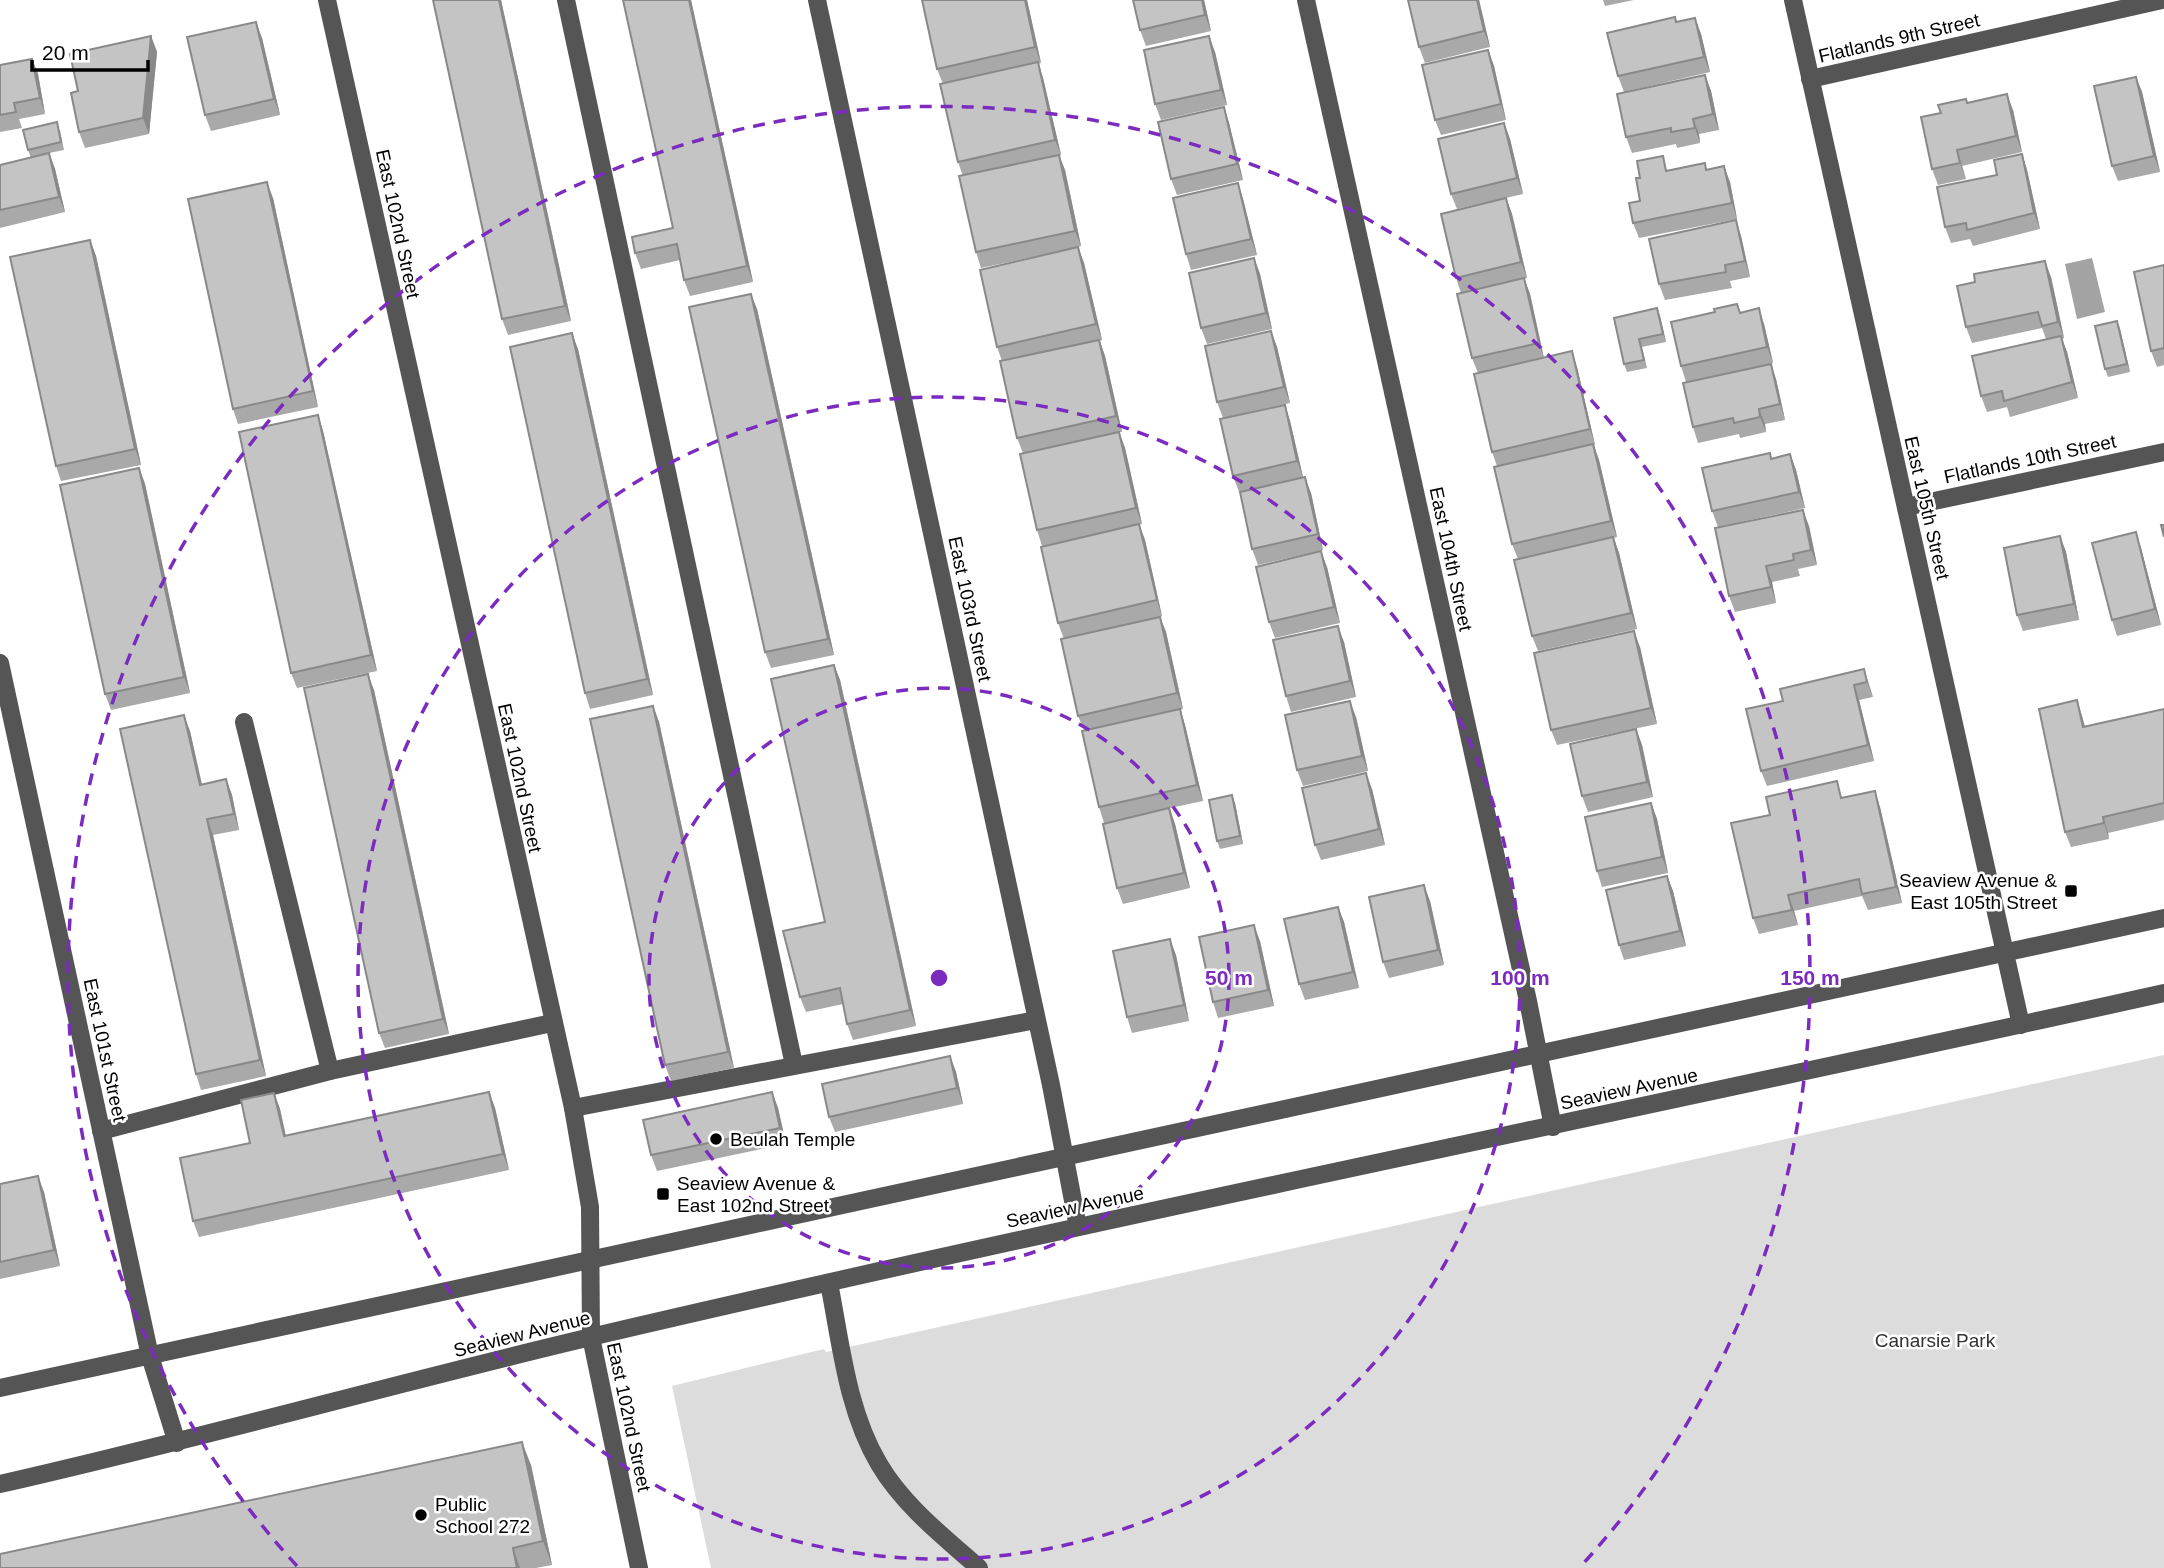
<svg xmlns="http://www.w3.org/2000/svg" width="2164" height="1568" viewBox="0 0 2164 1568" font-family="Arial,sans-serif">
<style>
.green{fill:#dcdcdc}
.water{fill:#a3a3a3}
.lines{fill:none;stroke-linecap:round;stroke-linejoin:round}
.minor{stroke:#555;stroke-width:18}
.wall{fill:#a9a9a9}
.shaded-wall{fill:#898989}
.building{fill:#c4c4c4;stroke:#898989;stroke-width:2}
.ring{fill:none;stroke:#7b2cbf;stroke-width:3.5;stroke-dasharray:12 9}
.poi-dot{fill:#000;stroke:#fff;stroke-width:2.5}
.labels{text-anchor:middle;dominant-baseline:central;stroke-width:5;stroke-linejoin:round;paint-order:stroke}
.street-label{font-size:19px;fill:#000;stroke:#fff}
.poi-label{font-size:19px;fill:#000;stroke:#fff;text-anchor:start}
.park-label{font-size:19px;fill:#333;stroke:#fff}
.centre{fill:#7b2cbf;stroke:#fff;stroke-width:3.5}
.ring-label{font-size:21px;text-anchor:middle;font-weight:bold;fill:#7b2cbf;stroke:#fff;stroke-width:5;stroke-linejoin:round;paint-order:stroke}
</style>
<rect width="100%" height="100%" fill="#fff"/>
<polygon class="green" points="2164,1055 2164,1568 711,1568 672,1386 824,1349 826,1352"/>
<polygon class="water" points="2092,258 2105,312 2077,319 2065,264"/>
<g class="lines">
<g class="minor">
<polyline points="327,0 573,1108 590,1207 591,1337 639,1568"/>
<polyline points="566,0 794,1065"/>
<polyline points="817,0 1051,1085 1078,1227"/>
<polyline points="1306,0 1528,1001 1553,1127"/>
<polyline points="1793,0 2021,1025"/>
<polyline points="1810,79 2162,0"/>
<polyline points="1906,507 2164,452"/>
<polyline points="0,663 150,1356 177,1443"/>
<polyline points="244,722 330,1071"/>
<polyline points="573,1108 1036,1020"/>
<polyline points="101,1131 330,1071 552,1023"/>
<path d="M829,1283C841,1344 847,1410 879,1464C903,1505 944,1537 979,1568"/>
<polyline points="0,1388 2164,918"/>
<path d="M0,1484C199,1439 396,1383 595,1336C1116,1214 1642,1109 2164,993"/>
</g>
</g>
<g class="wall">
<polygon points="501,0 571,321 508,335 502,319"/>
<polygon points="623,0 691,0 753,282 690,296 684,280 680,260 641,269 635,253 673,228"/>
<polygon points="1027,0 1041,63 1038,64 1043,78 1061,155 1059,156 1065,170 1081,246 1078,247 1084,263 1102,340 1100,341 1105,356 1122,432 1119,432 1125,448 1142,524 1139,525 1145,540 1162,616 1160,617 1166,632 1183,709 1180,710 1185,725 1203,801 1170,808 1175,824 1190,888 1123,904 1117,888 1104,823 1099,807 1084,730 1078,716 1064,639 1058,623 1042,546 1037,530 1023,453 1017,438 1002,361 997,347 1066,250 981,268 976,252 963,176 958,162 943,84 937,69"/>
<polygon points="1133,0 1204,0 1211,31 1146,46 1140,30"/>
<polygon points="1408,0 1479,0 1490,47 1425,63 1419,47"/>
<polygon points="1603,0 1634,0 1605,6"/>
<polygon points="1675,17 1677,22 1695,18 1701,34 1710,72 1624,92 1618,76"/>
<polygon points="151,36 157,52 149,134 85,148 79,132 78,91"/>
<polygon points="262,38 280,115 211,131 205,115"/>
<polygon points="1488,50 1494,66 1506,120 1441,135 1435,120"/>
<polygon points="1215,52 1227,105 1161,120 1155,104"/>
<polygon points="32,59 38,74 45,114 19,119 22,128 0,132 0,65"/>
<polygon points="1705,75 1711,91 1719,130 1699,134 1700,143 1677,148 1676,144 1632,153 1626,137"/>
<polygon points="2136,77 2142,92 2160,172 2118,181 2112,166"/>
<polygon points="1966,99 1967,103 2013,110 2022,152 1962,166 1966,179 1938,185 1932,169 1941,113"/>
<polygon points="1224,107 1229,123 1243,180 1177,195 1171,179"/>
<polygon points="1504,123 1510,139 1523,194 1457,209 1451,194"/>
<polygon points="60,130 64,150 49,153 55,169 65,212 0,228 0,165 31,158 28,150"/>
<polygon points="2022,154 2027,170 2040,229 1973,246 1970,239 1951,243 1945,227 1997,175"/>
<polygon points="1668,170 1707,170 1730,182 1737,219 1639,238 1633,223 1640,201"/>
<polygon points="273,198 318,407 238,424 233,409"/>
<polygon points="1506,198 1512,214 1527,278 1524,279 1530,294 1544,358 1577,367 1595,445 1594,445 1599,460 1617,537 1614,538 1619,553 1637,629 1538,651 1532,636 1518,559 1512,544 1497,466 1492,452 1478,373 1472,358 1461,293 1456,278"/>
<polygon points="1243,199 1257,255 1191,270 1186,254"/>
<polygon points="1741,236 1750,277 1730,281 1732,288 1665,300 1659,284"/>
<polygon points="90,240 96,256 141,465 61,481 56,466"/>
<polygon points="1254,258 1260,274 1272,329 1207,344 1201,328"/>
<polygon points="2164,265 2164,365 2157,367 2151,351"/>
<polygon points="2051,277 2064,338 2062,339 2067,352 2078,398 2010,417 2007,407 1987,412 1981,396 2046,339 2042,328 1972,343 1966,327"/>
<polygon points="757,309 834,655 771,668 765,652"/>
<polygon points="1741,313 1764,324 1773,363 1686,382 1681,366"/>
<polygon points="1660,316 1666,342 1642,347 1647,368 1627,372 1624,364 1614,318"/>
<polygon points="2117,321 2120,329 2130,372 2108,377 2105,369"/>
<polygon points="1271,331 1277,347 1290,403 1223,418 1217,402"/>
<polygon points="578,349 653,695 590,709 585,693"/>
<polygon points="1776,379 1785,420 1765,424 1766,432 1740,438 1739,434 1698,443 1693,427"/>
<polygon points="1285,405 1290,421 1303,477 1239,492 1233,476"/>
<polygon points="318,415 323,431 377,671 297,688 291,673"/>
<polygon points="1770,453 1772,459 1790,454 1796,470 1805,508 1718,527 1712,511"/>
<polygon points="139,468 145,484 190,693 111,710 105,694"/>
<polygon points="1311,493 1323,550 1258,565 1252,549"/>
<polygon points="1809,526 1817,565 1798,569 1800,576 1772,582 1776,603 1735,612 1729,596"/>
<polygon points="2060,536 2066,552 2079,620 2023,631 2017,615"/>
<polygon points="2141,548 2161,625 2117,636 2112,620"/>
<polygon points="1327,567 1340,623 1275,638 1269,622"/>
<polygon points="1344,642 1356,697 1291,712 1286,696"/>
<polygon points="1640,647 1657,724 1557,745 1551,730"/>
<polygon points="834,665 840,680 916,1026 853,1040 847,1024 843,1004 806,1012 800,997 825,922"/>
<polygon points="1864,669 1873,697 1859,700 1874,761 1767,786 1761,771 1783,701"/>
<polygon points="374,690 449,1034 385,1048 379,1033"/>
<polygon points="653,706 659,722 734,1068 671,1081 665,1065"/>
<polygon points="2164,709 2164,820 2108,833 2109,839 2071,847 2065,832 2082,716 2085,726"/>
<polygon points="1356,717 1368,771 1303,786 1297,770"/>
<polygon points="1636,729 1642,745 1653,797 1588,812 1582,796"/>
<polygon points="190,731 202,784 226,779 232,795 239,830 213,835 266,1076 201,1090 196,1074"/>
<polygon points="1372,789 1385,845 1321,860 1315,845"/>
<polygon points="1235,803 1243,844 1220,849 1217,841"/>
<polygon points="1651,803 1657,819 1668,873 1602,887 1597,871"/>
<polygon points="1880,807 1902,903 1868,910 1862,896 1794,911 1798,925 1759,934 1753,918"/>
<polygon points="1667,876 1673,891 1686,946 1624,960 1619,945"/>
<polygon points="1430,901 1444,965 1389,978 1383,962"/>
<polygon points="1338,907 1344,922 1359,988 1305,1000 1299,984"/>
<polygon points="1260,941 1274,1006 1218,1018 1213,1002"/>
<polygon points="1176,955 1189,1021 1132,1033 1127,1017"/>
<polygon points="950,1056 956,1072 963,1104 835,1132 829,1117"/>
<polygon points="489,1092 495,1108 509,1170 199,1237 193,1221 250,1143 274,1093 280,1109 286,1136"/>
<polygon points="772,1092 778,1108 786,1144 657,1171 651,1155"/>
<polygon points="0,1184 44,1192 60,1266 0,1279"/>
<polygon points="531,1465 552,1565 536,1568 0,1568"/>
</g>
<g class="shaded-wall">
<polygon points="499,0 501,0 571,321 565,306"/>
<polygon points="689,0 691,0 753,282 747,266"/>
<polygon points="1025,0 1027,0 1041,63 1035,47"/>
<polygon points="1202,0 1204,0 1211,31 1205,15"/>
<polygon points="1477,0 1479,0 1490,47 1484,31"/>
<polygon points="1695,18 1701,34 1710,72 1704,57"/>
<polygon points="256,22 262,38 280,115 274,99"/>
<polygon points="151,36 157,52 149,134 143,118"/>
<polygon points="1209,36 1215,52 1227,105 1221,90"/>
<polygon points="1488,50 1494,66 1506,120 1501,104"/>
<polygon points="32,59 38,74 45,114 40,98"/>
<polygon points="1038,62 1043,78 1061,155 1055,140"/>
<polygon points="1705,75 1711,91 1719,130 1713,114"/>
<polygon points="2136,77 2142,92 2160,172 2154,156"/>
<polygon points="2007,94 2013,110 2022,152 2016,136"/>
<polygon points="1224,107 1229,123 1243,180 1237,164"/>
<polygon points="1693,119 1699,134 1700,143 1695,128"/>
<polygon points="1504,123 1510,139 1523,194 1517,178"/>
<polygon points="1957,150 1962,166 1966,179 1960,163"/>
<polygon points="49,153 55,169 65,212 59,197"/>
<polygon points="2022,154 2027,170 2040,229 2034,213"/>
<polygon points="1059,155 1065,170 1081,246 1075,231"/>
<polygon points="1724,166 1730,182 1737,219 1732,203"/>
<polygon points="267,182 273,198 318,407 313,391"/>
<polygon points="1238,183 1243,199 1257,255 1251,239"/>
<polygon points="1506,198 1512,214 1527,278 1521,262"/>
<polygon points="1736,220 1741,236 1750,277 1745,261"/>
<polygon points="90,240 96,256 141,465 135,449"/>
<polygon points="1078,247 1084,263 1102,340 1096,324"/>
<polygon points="1254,258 1260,274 1272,329 1266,313"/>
<polygon points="2045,261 2051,277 2064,338 2058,322"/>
<polygon points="1524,278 1530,294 1544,359 1539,343"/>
<polygon points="751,294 757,309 834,655 828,639"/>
<polygon points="1657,308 1660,316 1666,342 1663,334"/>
<polygon points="1759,308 1764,324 1773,363 1767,347"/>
<polygon points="2117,321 2120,329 2130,372 2127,364"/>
<polygon points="1271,331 1277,347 1290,403 1284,387"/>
<polygon points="572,333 578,349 653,695 647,679"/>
<polygon points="2061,336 2067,352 2078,398 2072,382"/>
<polygon points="1099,340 1105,356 1122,432 1116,416"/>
<polygon points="1572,351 1577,367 1595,445 1590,429"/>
<polygon points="1771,364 1776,379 1785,420 1780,404"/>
<polygon points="1285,405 1290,421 1303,477 1297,461"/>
<polygon points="1759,409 1765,424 1766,432 1760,417"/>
<polygon points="318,415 323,431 377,671 371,655"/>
<polygon points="1119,432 1125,448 1142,524 1136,508"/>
<polygon points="1593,444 1599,460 1617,537 1611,521"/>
<polygon points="1790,454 1796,470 1805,508 1799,492"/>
<polygon points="139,468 145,484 190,693 184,677"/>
<polygon points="1305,477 1311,493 1323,550 1318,534"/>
<polygon points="1803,510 1809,526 1817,565 1811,550"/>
<polygon points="1139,524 1145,540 1162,616 1157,600"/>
<polygon points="2136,532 2141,548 2161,625 2155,609"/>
<polygon points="2060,536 2066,552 2079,620 2074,604"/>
<polygon points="1613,537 1619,553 1637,629 1631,613"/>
<polygon points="1321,551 1327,567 1340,623 1334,607"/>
<polygon points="1766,566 1772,582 1776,603 1771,587"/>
<polygon points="1160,617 1166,632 1183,709 1177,693"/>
<polygon points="1338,626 1344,642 1356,697 1350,681"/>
<polygon points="1634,631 1640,647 1657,724 1651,708"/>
<polygon points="834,665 840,680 916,1026 910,1010"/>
<polygon points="1864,669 1869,685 1873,697 1867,682"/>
<polygon points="368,674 374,690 449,1034 443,1019"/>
<polygon points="1854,685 1859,700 1874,761 1868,745"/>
<polygon points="2077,700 2082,716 2088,743 2083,727"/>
<polygon points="1350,701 1356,717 1368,771 1362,756"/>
<polygon points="653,706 659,722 734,1068 728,1052"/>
<polygon points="1180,709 1185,725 1203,801 1197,785"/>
<polygon points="184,715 190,731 205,800 200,785"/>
<polygon points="1636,729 1642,745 1653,797 1647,782"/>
<polygon points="1366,773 1372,789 1385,845 1379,829"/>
<polygon points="226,779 232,795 239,830 234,814"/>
<polygon points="1875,791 1880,807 1902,903 1896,887"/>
<polygon points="1232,795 1235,803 1243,844 1240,836"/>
<polygon points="1651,803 1657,819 1668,873 1662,857"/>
<polygon points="1169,808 1175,824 1190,888 1184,873"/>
<polygon points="2103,817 2108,833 2109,839 2104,823"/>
<polygon points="207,819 213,835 266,1076 260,1060"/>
<polygon points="1667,876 1673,891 1686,946 1680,931"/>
<polygon points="1424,885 1430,901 1444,965 1438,950"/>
<polygon points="1788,895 1794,911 1798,925 1792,910"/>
<polygon points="1338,907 1344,922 1359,988 1353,972"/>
<polygon points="1254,925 1260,941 1274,1006 1268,990"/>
<polygon points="1170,939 1176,955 1189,1021 1184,1005"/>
<polygon points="950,1056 956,1072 963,1104 957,1088"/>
<polygon points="489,1092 495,1108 509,1170 503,1154"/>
<polygon points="772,1092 778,1108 786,1144 780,1128"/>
<polygon points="274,1093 280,1109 289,1152 284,1136"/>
<polygon points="38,1176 44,1192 60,1266 54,1250"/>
<polygon points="522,1442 531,1465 552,1565 543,1541"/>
<polygon points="513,1548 520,1568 517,1568"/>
</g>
<g class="building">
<polygon points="433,0 499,0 565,306 502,319"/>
<polygon points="623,0 689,0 747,266 684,280 677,244 635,253 632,237 673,228"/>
<polygon points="922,0 1025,0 1035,47 937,69"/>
<polygon points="1133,0 1202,0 1205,15 1140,30"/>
<polygon points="1408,0 1477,0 1484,31 1419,47"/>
<polygon points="1675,17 1676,22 1695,18 1704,57 1618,76 1607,33"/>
<polygon points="256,22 274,99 205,115 187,37"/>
<polygon points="151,36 143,118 79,132 71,93 78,91 70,54"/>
<polygon points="1209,36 1221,90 1155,104 1144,50"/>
<polygon points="1488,50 1501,104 1435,120 1422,65"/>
<polygon points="32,59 40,98 14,103 16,112 0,115 0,65"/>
<polygon points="1038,62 1055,140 958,162 940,84"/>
<polygon points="1705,75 1713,114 1693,119 1695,128 1671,132 1671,128 1626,137 1617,94"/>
<polygon points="2136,77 2154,156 2112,166 2094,86"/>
<polygon points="2007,94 2016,136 1957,150 1960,163 1932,169 1921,117 1941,113 1938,105 1966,99 1967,103"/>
<polygon points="1224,107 1237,164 1171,179 1158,122"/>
<polygon points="57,122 61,142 28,150 23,130"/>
<polygon points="1504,123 1517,178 1451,194 1438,139"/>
<polygon points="49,153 59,197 0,210 0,165"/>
<polygon points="2022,154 2034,213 1967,230 1966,223 1945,227 1937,187 1997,175 1994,160"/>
<polygon points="1059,155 1075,231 976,252 959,176"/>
<polygon points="1663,156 1666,171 1705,163 1706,170 1724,166 1732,203 1633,223 1629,203 1640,201 1636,178 1640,178 1637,161"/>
<polygon points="267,182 313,391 233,409 188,199"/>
<polygon points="1238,183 1251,239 1186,254 1173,198"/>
<polygon points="1506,198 1521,262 1456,278 1441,214"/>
<polygon points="1736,220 1745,261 1725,265 1726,272 1659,284 1649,239"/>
<polygon points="90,240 135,449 56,466 10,257"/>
<polygon points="1078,247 1096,324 997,347 980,270"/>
<polygon points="1254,258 1266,313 1201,328 1189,273"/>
<polygon points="2045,261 2058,322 2042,326 2038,312 1966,327 1957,286 1975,282 1974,274"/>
<polygon points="2164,265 2164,348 2151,351 2134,272"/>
<polygon points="1524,278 1539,343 1472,358 1457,294"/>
<polygon points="751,294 828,639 765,652 689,307"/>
<polygon points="1737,304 1740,313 1759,308 1767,347 1681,366 1671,322 1715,312 1714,309"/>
<polygon points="1657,308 1663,334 1639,339 1644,360 1624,364 1614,318"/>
<polygon points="2117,321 2127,364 2105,369 2095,326"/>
<polygon points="1271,331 1284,387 1217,402 1205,346"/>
<polygon points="572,333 647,679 585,693 510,347"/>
<polygon points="2061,336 2072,382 2004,401 2002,391 1981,396 1972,356"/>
<polygon points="1099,340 1116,416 1017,438 1000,361"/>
<polygon points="1572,351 1590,429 1492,452 1474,374"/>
<polygon points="1771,364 1780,404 1759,409 1760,417 1734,423 1733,418 1693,427 1683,383"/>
<polygon points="1285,405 1297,461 1233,476 1220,419"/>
<polygon points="318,415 371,655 291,673 239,432"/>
<polygon points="1119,432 1136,508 1037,530 1020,454"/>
<polygon points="1593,444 1611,521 1512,544 1494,467"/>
<polygon points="1770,453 1771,459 1790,454 1799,492 1712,511 1702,468"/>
<polygon points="139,468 184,677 105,694 60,485"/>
<polygon points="1305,477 1318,534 1252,549 1240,492"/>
<polygon points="1803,510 1811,550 1793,554 1794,560 1766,566 1771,587 1729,596 1715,528"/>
<polygon points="1139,524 1157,600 1058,623 1041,547"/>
<polygon points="2161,525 2164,525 2164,537"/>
<polygon points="2136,532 2155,609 2112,620 2092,543"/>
<polygon points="2060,536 2074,604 2017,615 2004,548"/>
<polygon points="1613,537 1631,613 1532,636 1514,560"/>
<polygon points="1321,551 1334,607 1269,622 1256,567"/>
<polygon points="1160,617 1177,693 1078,716 1061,639"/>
<polygon points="1338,626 1350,681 1286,696 1273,640"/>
<polygon points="1634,631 1651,708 1551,730 1534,653"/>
<polygon points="834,665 910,1010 847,1024 840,988 800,997 783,931 825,922 771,679"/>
<polygon points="1864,669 1867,682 1854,685 1868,745 1761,771 1746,709 1783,701 1780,689"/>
<polygon points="368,674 443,1019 379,1033 304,688"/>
<polygon points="2077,700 2083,727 2164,709 2164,803 2103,817 2104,823 2065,832 2039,709"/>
<polygon points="1350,701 1362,756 1297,770 1285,715"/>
<polygon points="653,706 728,1052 665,1065 590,719"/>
<polygon points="1180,709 1197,785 1099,807 1082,731"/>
<polygon points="184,715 200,785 226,779 234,814 207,819 260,1060 196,1074 120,729"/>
<polygon points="1636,729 1647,782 1582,796 1570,744"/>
<polygon points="1366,773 1379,829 1315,845 1302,788"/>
<polygon points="1837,781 1841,798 1875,791 1896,887 1862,894 1859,879 1788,895 1792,910 1753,918 1731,823 1770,815 1766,797"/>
<polygon points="1232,795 1240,836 1217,841 1209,800"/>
<polygon points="1651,803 1662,857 1597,871 1585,817"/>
<polygon points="1169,808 1184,873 1117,888 1103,824"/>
<polygon points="1667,876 1680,931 1619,945 1606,890"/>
<polygon points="1424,885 1438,950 1383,962 1369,897"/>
<polygon points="1338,907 1353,972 1299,984 1284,919"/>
<polygon points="1254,925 1268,990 1213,1002 1199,937"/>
<polygon points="1170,939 1184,1005 1127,1017 1113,951"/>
<polygon points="950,1056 957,1088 829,1117 822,1084"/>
<polygon points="489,1092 503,1154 193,1221 180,1158 250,1143 241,1100 274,1093 284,1136"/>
<polygon points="772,1092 780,1128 651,1155 643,1120"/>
<polygon points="38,1176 54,1250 0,1262 0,1184"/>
<polygon points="522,1442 543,1541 513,1548 517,1568 0,1568 0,1554"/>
</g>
<g class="ring">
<circle cx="939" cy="978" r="290"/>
<circle cx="939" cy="978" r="581"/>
<path d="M297 1566A871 871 0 1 1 1581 1566"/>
</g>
<g class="poi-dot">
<rect x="2064" y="884" width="14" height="14" rx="3.5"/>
<circle cx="716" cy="1139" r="7"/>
<rect x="656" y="1187" width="14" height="14" rx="3.5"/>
<circle cx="421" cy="1515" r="7"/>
</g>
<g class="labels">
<g class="street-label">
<text transform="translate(1899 38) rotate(-13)">Flatlands 9th Street</text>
<text transform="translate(398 224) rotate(78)">East 102nd Street</text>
<text transform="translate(2030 459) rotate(-12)">Flatlands 10th Street</text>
<text transform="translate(1927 508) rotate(77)">East 105th Street</text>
<text transform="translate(1451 559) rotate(78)">East 104th Street</text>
<text transform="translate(970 609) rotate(78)">East 103rd Street</text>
<text transform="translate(520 778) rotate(78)">East 102nd Street</text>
<text transform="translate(105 1050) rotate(78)">East 101st Street</text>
<text transform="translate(1629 1089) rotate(-12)">Seaview Avenue</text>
<text transform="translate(1075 1207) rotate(-12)">Seaview Avenue</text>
<text transform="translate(522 1334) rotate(-14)">Seaview Avenue</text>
<text transform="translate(629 1417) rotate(78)">East 102nd Street</text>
</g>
<g class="poi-label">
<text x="2057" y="880" text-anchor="end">Seaview Avenue &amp;<tspan x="2057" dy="22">East 105th Street</tspan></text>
<text x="730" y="1139">Beulah Temple</text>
<text x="677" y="1183">Seaview Avenue &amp;<tspan x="677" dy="22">East 102nd Street</tspan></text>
<text x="435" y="1504">Public<tspan x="435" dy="22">School 272</tspan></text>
</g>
<g class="park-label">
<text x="1935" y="1340">Canarsie Park</text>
</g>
</g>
<circle cx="939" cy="978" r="10" class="centre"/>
<g class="ring-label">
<text x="1229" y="985">50 m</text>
<text x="1520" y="985">100 m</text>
<text x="1810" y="985">150 m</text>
</g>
<path d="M32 60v10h116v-10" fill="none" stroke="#000000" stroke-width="3.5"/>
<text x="42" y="60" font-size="21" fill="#000000" stroke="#ffffff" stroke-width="5" paint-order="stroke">20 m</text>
</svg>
